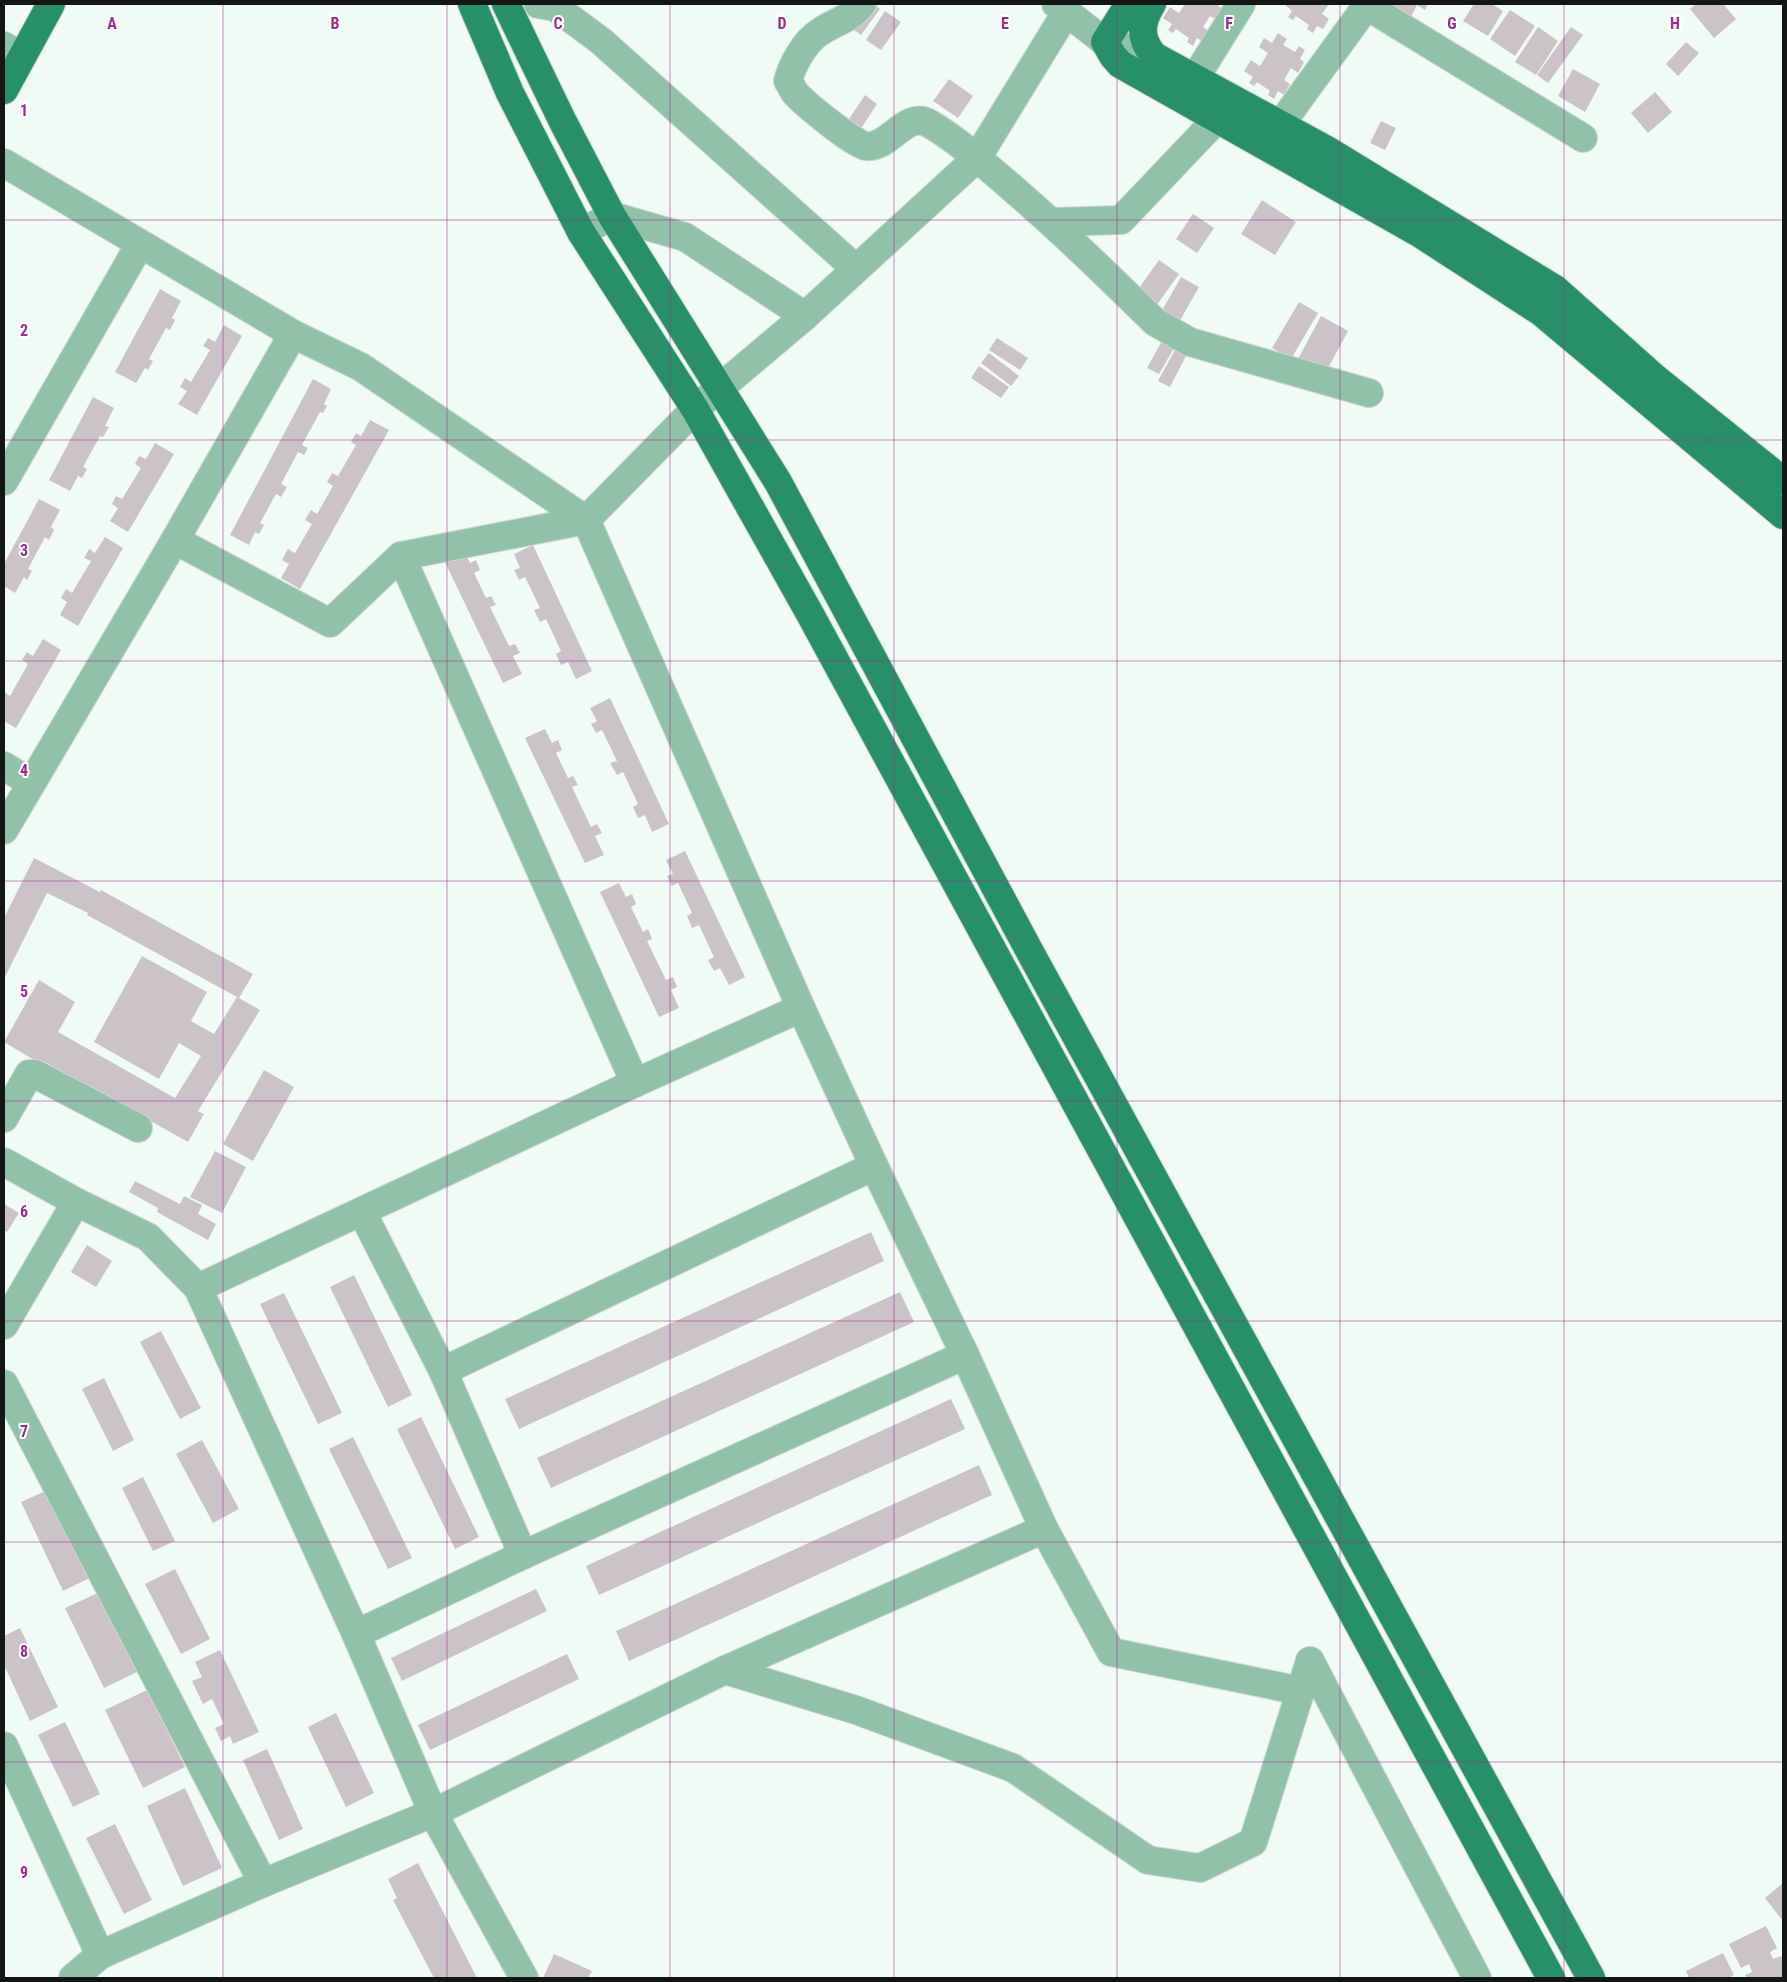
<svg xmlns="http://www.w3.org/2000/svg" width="1787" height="1982" viewBox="0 0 1787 1982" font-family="'Roboto Condensed',sans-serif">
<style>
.building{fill:#ccc3c9}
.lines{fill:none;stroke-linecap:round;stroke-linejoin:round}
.minor-casing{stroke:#cdd6d1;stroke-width:30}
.major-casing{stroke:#cdd6d1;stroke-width:30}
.minor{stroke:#92c1a9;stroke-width:28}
.major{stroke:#289068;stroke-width:28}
.grid{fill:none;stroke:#9c2d8c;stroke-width:1;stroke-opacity:0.55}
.grid-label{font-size:16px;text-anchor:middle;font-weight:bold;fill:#9c2d8c;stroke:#fff;stroke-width:4;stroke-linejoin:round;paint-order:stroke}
</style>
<rect width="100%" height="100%" fill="#f1fbf5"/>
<g class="building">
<polygon points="874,4 880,9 861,35 848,26"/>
<polygon points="1185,4 1220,4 1218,6 1223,9 1217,20 1210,16 1203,27 1209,31 1203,42 1197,38 1193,46 1187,42 1189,38 1176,29 1173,33 1168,30 1172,24 1163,18 1170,7 1179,13"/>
<polygon points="1284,4 1329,4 1322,14 1329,19 1323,29 1317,26 1313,33 1307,29 1309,25 1296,16 1293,20 1288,17 1292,11"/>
<polygon points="1386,4 1428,4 1425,10 1417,5 1410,19"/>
<polygon points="1474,4 1492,4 1503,11 1488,36 1463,21"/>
<polygon points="1696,4 1723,4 1736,19 1714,38 1690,9"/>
<polygon points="1510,10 1535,26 1515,56 1490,39"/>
<polygon points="885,11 901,22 881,50 866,40"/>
<polygon points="1538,27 1558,41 1536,75 1515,62"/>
<polygon points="1571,27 1583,35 1548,83 1537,75"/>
<polygon points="1278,33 1287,39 1283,45 1295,52 1299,46 1305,50 1300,59 1304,62 1298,73 1291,68 1284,80 1290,84 1284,95 1278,91 1274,99 1268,95 1270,91 1257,82 1254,86 1249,83 1253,77 1244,71 1251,60 1260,66 1268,53 1259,47 1264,38 1272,43"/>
<polygon points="1686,42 1699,53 1678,76 1666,64"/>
<polygon points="1573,69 1600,84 1585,112 1558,96"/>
<polygon points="949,79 973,96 958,118 933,101"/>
<polygon points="1655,92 1672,112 1648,133 1631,113"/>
<polygon points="865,95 877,104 860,130 847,122"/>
<polygon points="1381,121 1396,128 1385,150 1370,143"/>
<polygon points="1262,200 1296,222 1275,255 1241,234"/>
<polygon points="1193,214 1214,228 1197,253 1176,239"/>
<polygon points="1159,260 1179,274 1154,309 1134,295"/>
<polygon points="1181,277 1199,287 1178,324 1160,314"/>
<polygon points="160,289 181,301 172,318 175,320 170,330 166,328 149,359 153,361 148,370 145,368 136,383 115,372"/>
<polygon points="1299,302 1318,313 1291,359 1272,348"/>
<polygon points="1321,316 1348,331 1325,374 1298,359"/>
<polygon points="224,325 242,336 197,415 178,404 187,391 180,387 185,378 191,382 210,350 203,346 208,338 215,342"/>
<polygon points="997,338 1028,358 1020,370 989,350"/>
<polygon points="1162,341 1174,348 1159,374 1147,368"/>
<polygon points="1176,348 1187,354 1170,387 1158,381"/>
<polygon points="989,353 1019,376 1011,386 981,363"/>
<polygon points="979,366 1009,387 1001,398 971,378"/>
<polygon points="313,379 331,389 324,404 327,406 323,413 320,412 302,445 308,448 304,455 298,452 281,484 287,487 281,497 276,494 260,523 264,525 259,534 255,532 249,545 230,535"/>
<polygon points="93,397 114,408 105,426 109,427 103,437 100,436 83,467 87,469 82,478 78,476 70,491 49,480"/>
<polygon points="370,420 389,430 300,589 281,578 289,564 282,560 288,549 295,553 312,524 305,520 311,510 317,514 333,486 327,482 332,473 338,476 356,445 351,442 356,433 361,436"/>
<polygon points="155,443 174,454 128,532 110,521 118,508 112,504 116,496 122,499 141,468 135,464 139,456 146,459"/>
<polygon points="39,499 60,510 51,527 54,530 49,540 45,537 28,569 32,571 27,580 24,577 15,593 4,586 4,564"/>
<polygon points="105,537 123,548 78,626 60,615 67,602 61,598 66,589 72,593 91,561 84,558 89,549 95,553"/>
<polygon points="533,545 592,671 576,679 568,662 561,665 556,654 561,651 546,619 540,622 534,610 540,608 525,577 519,580 514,570 520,568 514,554"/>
<polygon points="463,549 470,563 476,560 480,570 474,573 486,598 491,596 496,605 490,607 509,646 515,644 520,653 513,656 522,674 503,683 443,558"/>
<polygon points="43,639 61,650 16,728 4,721 4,692 10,696 28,664 22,660 27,652 33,656"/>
<polygon points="610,698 669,824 652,832 645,815 638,818 633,807 638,804 623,772 617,775 610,763 617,761 602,730 596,733 591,724 597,721 590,708"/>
<polygon points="545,729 552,743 558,740 562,750 556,753 568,778 573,776 578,785 572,787 591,827 597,824 602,833 595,836 604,855 585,863 525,738"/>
<polygon points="685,851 745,977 729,985 720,968 714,971 708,960 714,957 699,925 692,928 687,916 692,913 678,883 672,886 667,876 673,874 666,860"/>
<polygon points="34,858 100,892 101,890 253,974 239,998 260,1010 198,1111 204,1114 188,1142 41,1060 39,1063 4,1042 39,980 75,1002 58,1032 175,1098 201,1056 179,1043 159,1079 94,1042 142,956 207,992 191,1021 214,1034 237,997 87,915 88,913 47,893 4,979 4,918"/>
<polygon points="619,883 626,897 632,894 636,904 631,907 643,932 648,929 652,939 647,941 666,980 673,977 677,987 671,990 679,1008 659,1017 600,892"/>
<polygon points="264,1070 294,1087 253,1161 223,1144"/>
<polygon points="215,1151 246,1167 222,1213 190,1197"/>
<polygon points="135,1181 180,1204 184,1196 202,1205 198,1214 216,1224 208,1240 157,1212 158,1208 129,1192"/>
<polygon points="4,1204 19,1213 7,1232 4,1230"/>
<polygon points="871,1232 884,1261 519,1429 505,1399"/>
<polygon points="87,1245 112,1261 96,1287 71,1272"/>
<polygon points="354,1275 412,1395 388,1407 330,1287"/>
<polygon points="900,1292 914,1322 551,1488 537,1458"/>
<polygon points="284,1293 342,1413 318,1424 260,1304"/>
<polygon points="161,1331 201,1408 180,1419 140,1342"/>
<polygon points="104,1378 134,1440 113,1451 82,1389"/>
<polygon points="951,1399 965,1429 599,1595 586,1566"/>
<polygon points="421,1417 479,1537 455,1549 397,1429"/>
<polygon points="353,1437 412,1558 388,1569 329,1449"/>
<polygon points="202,1440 239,1509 213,1523 176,1454"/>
<polygon points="979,1465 992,1495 629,1661 616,1631"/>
<polygon points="143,1477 175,1541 153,1551 122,1488"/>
<polygon points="52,1488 94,1576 63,1591 21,1502"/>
<polygon points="175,1569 210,1639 181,1654 145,1584"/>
<polygon points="536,1589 547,1611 402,1681 391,1658"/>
<polygon points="100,1592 139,1671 104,1688 65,1608"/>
<polygon points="20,1628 58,1707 30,1721 4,1665 4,1636"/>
<polygon points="220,1650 259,1732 233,1744 230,1736 221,1741 215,1728 224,1724 212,1699 203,1704 192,1681 202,1677 195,1662"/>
<polygon points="567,1654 579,1679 430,1750 418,1725"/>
<polygon points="147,1690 185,1767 143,1788 105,1710"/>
<polygon points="336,1713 374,1793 346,1807 308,1727"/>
<polygon points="65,1722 100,1794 73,1807 38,1735"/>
<polygon points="267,1749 303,1829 279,1840 243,1760"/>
<polygon points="185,1788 222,1868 183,1886 147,1806"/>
<polygon points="115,1824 152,1900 124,1914 86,1838"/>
<polygon points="418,1863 477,1978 434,1978 393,1900 397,1898 388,1879"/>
<polygon points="1783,1883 1783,1921 1765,1898"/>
<polygon points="1766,1926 1777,1948 1770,1952 1773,1959 1781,1956 1783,1960 1783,1978 1747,1978 1745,1975 1752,1972 1749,1964 1741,1968 1729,1944"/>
<polygon points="1723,1953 1734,1975 1728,1978 1689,1978 1686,1971"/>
<polygon points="554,1954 592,1971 588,1978 543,1978"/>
</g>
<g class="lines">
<defs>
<g id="minor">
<polyline points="538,4 555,7 601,41 855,268"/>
<path d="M862,4C849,20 836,21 820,32C805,41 792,65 788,81C791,85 793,91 796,94C805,104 855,145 866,146C890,149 906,109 930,124C959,141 985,165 1011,187C1061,230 1108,276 1155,322L1190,342L1369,393"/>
<polyline points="1056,4 1105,42 1154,56"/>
<polyline points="1367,6 1583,138"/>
<polyline points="4,46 22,57"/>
<polyline points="1195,78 1241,4"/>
<polyline points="1280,125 1368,4"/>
<polyline points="4,163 293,334 361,367 586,520 801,1008 874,1166 965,1355 1044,1529 1111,1652 1301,1691"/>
<polyline points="1052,222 1121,220 1218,118"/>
<polyline points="581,232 612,216 685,237 805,316"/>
<polyline points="4,481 140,244"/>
<polyline points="175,540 330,623 401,556 635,1083"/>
<polyline points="401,556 586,520 695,409 805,316 977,158 1067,11"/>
<polyline points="4,766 31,783"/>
<polyline points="4,830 175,540 293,334"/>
<polyline points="4,1118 29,1074 35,1074 138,1128"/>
<polyline points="4,1162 76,1202 148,1237 198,1288 356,1634 433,1813 524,1978"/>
<polyline points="362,1212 443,1371 523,1555"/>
<polyline points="198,1288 635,1083 801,1008"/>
<polyline points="4,1325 76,1202"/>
<polyline points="443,1371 874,1166"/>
<polyline points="4,1384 263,1883"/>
<polyline points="356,1634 523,1555 965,1355"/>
<polyline points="1310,1661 1477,1978"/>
<polyline points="725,1670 856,1710 1013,1768 1148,1860 1200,1868 1253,1842 1310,1661"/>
<polyline points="4,1746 100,1955"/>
<polyline points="73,1978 100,1955 263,1883 433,1813 725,1670 1044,1529"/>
</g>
<g id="major">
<polyline points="472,4 510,93 581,232 695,409 810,614 1551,1978"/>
<polyline points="506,4 562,120 612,216 778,482 1030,952 1591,1978"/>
<polyline points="1129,4 1105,42 1113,56 1120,64 1419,233 1541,312 1783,515"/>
<path d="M1152,4C1140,23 1139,38 1154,56L1327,150L1555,289L1655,378L1783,481"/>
<polyline points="4,90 51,4"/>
</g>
</defs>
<use href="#minor" class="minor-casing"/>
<use href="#major" class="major-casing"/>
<use href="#minor" class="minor"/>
<use href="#major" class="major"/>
</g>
<path class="grid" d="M223,4V1978M447,4V1978M670,4V1978M894,4V1978M1117,4V1978M1340,4V1978M1564,4V1978M4,220H1783M4,440H1783M4,661H1783M4,881H1783M4,1101H1783M4,1321H1783M4,1542H1783M4,1762H1783"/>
<g class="grid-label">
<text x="112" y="29">A</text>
<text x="335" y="29">B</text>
<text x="558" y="29">C</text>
<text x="782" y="29">D</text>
<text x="1005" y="29">E</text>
<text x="1229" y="29">F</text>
<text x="1452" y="29">G</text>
<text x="1675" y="29">H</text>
<text x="24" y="116">1</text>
<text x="24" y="336">2</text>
<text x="24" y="556">3</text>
<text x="24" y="776">4</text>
<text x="24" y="997">5</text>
<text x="24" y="1217">6</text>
<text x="24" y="1437">7</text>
<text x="24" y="1657">8</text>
<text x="24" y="1878">9</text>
</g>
<rect width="1787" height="1982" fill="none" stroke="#131614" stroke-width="10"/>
</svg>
